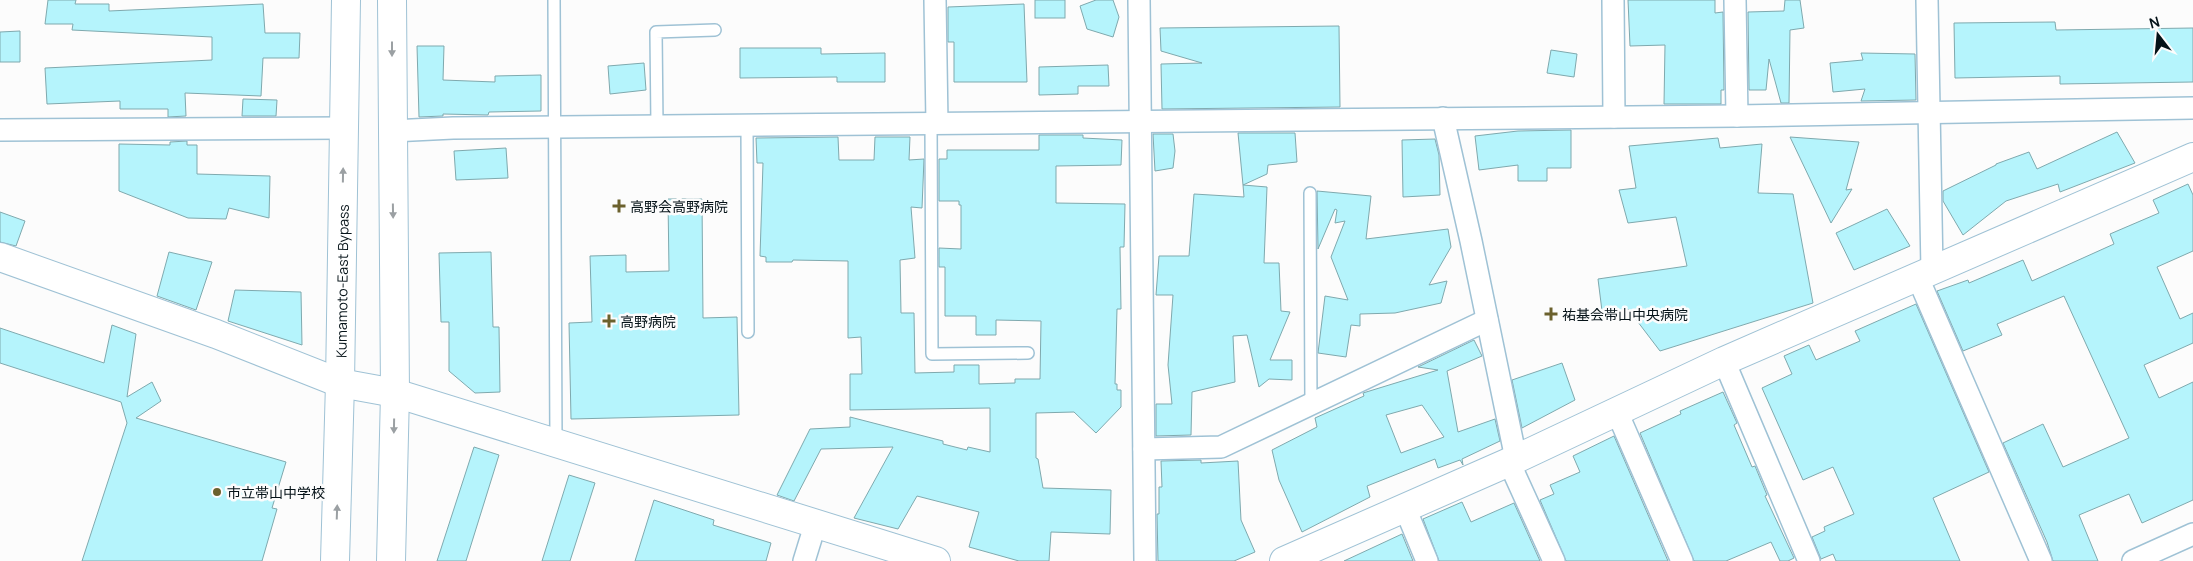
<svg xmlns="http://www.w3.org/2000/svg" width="2193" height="561" viewBox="0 0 2193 561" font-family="Manrope,'Noto Sans JP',sans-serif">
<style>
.building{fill:#b5f4fc;stroke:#7fa9ae;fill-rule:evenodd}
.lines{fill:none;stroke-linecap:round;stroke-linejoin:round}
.service-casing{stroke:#9fc2d5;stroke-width:14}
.minor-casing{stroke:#9fc2d5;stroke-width:24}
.tertiary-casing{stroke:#9fc2d5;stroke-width:30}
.trunk-casing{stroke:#9fc2d5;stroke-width:30}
.service{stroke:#fff;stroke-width:11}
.minor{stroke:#fff;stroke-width:21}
.tertiary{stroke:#fff;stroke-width:28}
.trunk{stroke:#fff;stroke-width:28}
.oneway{fill:#9ba0a3}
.poi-dot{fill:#6b612d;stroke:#fcfcfc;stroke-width:2}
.labels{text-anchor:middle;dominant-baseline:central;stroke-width:5;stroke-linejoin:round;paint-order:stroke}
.poi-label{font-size:14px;fill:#051218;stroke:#fcfcfc;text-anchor:start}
.street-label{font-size:14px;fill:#051218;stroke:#fcfcfc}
</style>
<rect width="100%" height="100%" fill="#fcfcfc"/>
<g class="building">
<polygon points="48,0 76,0 75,4 109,4 109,11 263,4 265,33 300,33 299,58 263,58 261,96 185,93 186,116 168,117 168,109 120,109 120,101 47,104 45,68 212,60 212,37 72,30 73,24 45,24"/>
<rect x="1035" y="0" width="30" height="18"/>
<polygon points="1096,0 1113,0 1119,17 1113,37 1087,29 1080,6"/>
<polygon points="1628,0 1715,0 1715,13 1723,12 1724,90 1721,90 1721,104 1664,104 1665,45 1630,46"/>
<polygon points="1785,0 1800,0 1804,28 1790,30 1789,103 1781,103 1769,59 1766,90 1749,90 1748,12 1784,11"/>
<polygon points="1024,4 1027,82 954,82 954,42 948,42 948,7"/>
<polygon points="2055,22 2056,30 2193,28 2193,82 2060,84 2060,76 1955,78 1954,23"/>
<polygon points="1339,26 1340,107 1162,109 1161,64 1202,63 1161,51 1160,28"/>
<polygon points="20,31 20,62 0,62 0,32"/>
<polygon points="417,46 444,46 443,80 495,82 495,76 541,75 541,111 489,112 488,115 443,114 443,116 419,117"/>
<polygon points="740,48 821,48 821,54 885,53 885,82 837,82 837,77 740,78"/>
<polygon points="1551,50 1577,54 1574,77 1547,73"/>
<polygon points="1861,53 1915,54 1916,100 1861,101 1865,89 1833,92 1830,63 1863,60"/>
<polygon points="644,63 646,90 610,94 608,66"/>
<polygon points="1108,65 1109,86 1078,86 1078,94 1039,95 1039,67"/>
<polygon points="243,99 277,100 276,116 242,116"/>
<polygon points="1571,130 1571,168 1547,168 1547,181 1518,181 1518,165 1479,170 1475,136 1518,131"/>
<polygon points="2117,132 2135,163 2060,192 2058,184 2006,201 1963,235 1943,201 1943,191 1996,165 1996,164 2029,152 2037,169"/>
<polygon points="1238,133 1295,133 1297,162 1268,165 1267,174 1243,185"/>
<polygon points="1153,134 1173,134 1175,151 1173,168 1155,171"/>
<polygon points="1039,135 1083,135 1083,138 1122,140 1121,165 1056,166 1056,203 1125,204 1124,247 1120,247 1121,309 1117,309 1115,384 1117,384 1117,390 1121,390 1121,407 1096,433 1074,412 1036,413 1036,458 1038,459 1043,488 1111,490 1110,534 1051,532 1049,561 1019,561 969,547 979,512 917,496 898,529 854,518 893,447 821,449 794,501 777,495 810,429 850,427 850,417 943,441 943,444 967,450 968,447 990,452 990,408 850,410 850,374 862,374 861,337 848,338 848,261 793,260 792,262 766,262 766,257 760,256 763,163 757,163 756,138 838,137 839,160 874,160 875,137 910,137 909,160 924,159 922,208 911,207 915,258 900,260 901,313 914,313 915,373 954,372 954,365 979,365 979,384 1015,383 1015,379 1040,379 1041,321 996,320 996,335 976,335 976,316 945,316 945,267 939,267 939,248 961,249 961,205 959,205 959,201 939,201 939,159 947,159 947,150 1039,150"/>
<polygon points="1790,137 1859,142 1846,190 1852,189 1831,223"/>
<polygon points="1718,138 1720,148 1762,144 1758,193 1793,194 1813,303 1660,351 1628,309 1603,319 1598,279 1687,266 1676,217 1628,223 1619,190 1636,188 1629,146"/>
<polygon points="1435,139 1439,155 1440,195 1403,197 1402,140"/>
<polygon points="187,141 187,145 197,145 197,174 270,176 269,218 229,208 226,219 188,218 119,191 119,144 170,145 170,142"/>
<polygon points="506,148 508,178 456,180 454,151"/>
<polygon points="2188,184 2193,195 2193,251 2157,267 2180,319 2193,313 2193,343 2144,365 2159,398 2193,382 2193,500 2142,523 2129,494 2079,515 2098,561 2053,561 2047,542 2003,443 2043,424 2063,467 2129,438 2064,296 1997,324 2002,335 1963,351 1937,291 1968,280 1969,283 2023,260 2032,281 2114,244 2110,234 2159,213 2153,200"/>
<polygon points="1243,185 1267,187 1264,263 1279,263 1281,311 1290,312 1270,360 1292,360 1292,380 1269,379 1259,387 1247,335 1233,336 1235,382 1192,392 1191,435 1156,436 1156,404 1172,404 1168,365 1173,295 1156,295 1159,256 1189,256 1194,194 1244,197"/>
<polygon points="1317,191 1371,196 1366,239 1448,229 1451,247 1429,285 1447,281 1441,303 1395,313 1360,314 1360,326 1351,325 1346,357 1318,353 1325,296 1348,300 1331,257 1345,221 1335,223 1337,210 1335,209 1318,249"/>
<polygon points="668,199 702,199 703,318 737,317 739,415 571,419 569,323 592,322 590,256 626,255 626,272 669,271"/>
<polygon points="1887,209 1910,246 1854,270 1836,233"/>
<polygon points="0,212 25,221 16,246 0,242"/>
<polygon points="169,252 212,262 196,310 157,296"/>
<polygon points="491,252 493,327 499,327 500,392 475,393 449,371 449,322 441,322 439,253"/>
<polygon points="235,290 301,292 302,345 228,321"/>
<polygon points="1916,304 1989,472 1933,498 1960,561 1836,561 1833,554 1821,559 1812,537 1825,531 1824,527 1854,514 1833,467 1803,480 1762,388 1792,374 1784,356 1809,345 1816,360 1860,341 1855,331"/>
<polygon points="112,325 136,334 127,397 152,382 161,401 136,418 286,462 272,508 277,509 262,561 82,561 127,423 121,402 0,363 0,328 104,363"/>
<path d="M1474,340L1482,356L1447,371L1458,432L1495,419L1500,441L1462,459L1463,465L1460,460L1438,468L1435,459L1367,486L1370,497L1302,532L1279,480L1272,450L1317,427L1315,418L1364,396L1363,393L1438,370L1418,367ZM1422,405L1444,437L1401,453L1386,415Z"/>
<polygon points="1562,363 1575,400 1522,428 1512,380"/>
<polygon points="1723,392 1737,423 1734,425 1752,467 1755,466 1767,495 1765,496 1794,558 1788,561 1780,561 1771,542 1726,561 1694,561 1640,433 1681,414 1680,411"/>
<polygon points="1614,436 1668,561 1566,561 1540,500 1554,494 1550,485 1580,472 1573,456"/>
<polygon points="474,447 499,455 466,561 437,561"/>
<polygon points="1201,460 1201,463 1238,461 1241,520 1255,552 1234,561 1158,561 1157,514 1159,514 1159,487 1162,487 1161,461"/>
<polygon points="569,475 595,483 570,561 542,561"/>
<polygon points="654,500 714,520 713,525 771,543 766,561 635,561"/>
<polygon points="1462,502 1471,522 1514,503 1540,561 1439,561 1423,519"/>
<polygon points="1402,534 1413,561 1344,561"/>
</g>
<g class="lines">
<defs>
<g id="service">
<polyline points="554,0 556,443"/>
<polyline points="931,123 932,354 1028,353"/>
<polyline points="657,126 656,32 715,30"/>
<polyline points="747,126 748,332"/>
<polyline points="1310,193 1311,404"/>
</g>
<g id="minor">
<polyline points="935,0 937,123"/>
<polyline points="1139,0 1145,561"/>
<polyline points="1613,0 1614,117"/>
<polyline points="1735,0 1737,116"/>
<polyline points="1927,0 1932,271"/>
<polyline points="1443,118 1471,241 1516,459"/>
<polyline points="0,130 344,128"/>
<polyline points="392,131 453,128 1737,116 2193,108"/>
<polyline points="1918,278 2041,561"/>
<polyline points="1724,361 1809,561"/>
<polyline points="1617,412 1682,561"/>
<polyline points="1144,449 1221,447 1487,320"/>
<polyline points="1509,462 1554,561"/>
<polyline points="1405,508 1427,561"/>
<polyline points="804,561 816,522"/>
<polyline points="2133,561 2193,534"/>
</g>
<g id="tertiary">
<polyline points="0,257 216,334 340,383 395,393 936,561"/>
<polyline points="1284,561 1516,459 1724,361 2193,157"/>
</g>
<g id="trunk">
<path id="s1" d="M335,561L340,383L346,0"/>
<polyline points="391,561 395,393 392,0"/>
</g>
</defs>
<use href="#service" class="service-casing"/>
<use href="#minor" class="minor-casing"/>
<use href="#tertiary" class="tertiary-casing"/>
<use href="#trunk" class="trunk-casing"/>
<use href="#service" class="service"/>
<use href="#minor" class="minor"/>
<use href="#tertiary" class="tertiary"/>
<use href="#trunk" class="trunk"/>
</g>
<defs><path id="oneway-solid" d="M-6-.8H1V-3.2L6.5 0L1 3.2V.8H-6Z" transform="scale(1.25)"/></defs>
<g class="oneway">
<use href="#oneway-solid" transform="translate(392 49) rotate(90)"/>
<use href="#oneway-solid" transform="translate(343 175) rotate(-89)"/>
<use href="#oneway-solid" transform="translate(393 211) rotate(89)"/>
<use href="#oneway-solid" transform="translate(394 426) rotate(91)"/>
<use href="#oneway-solid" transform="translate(337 512) rotate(-88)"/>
</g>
<g class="poi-dot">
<path d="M616.5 198.5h5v5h5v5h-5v5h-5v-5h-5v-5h5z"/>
<path d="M1548.5 306.5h5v5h5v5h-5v5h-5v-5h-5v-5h5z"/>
<path d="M606.5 313.5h5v5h5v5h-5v5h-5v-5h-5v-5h5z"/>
<circle cx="217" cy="492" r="5"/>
</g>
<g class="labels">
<g class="poi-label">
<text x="630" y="206">高野会高野病院</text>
<text x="1562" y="314">祐基会帯山中央病院</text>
<text x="620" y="321">高野病院</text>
<text x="227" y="492">市立帯山中学校</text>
</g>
<g class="street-label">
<text stroke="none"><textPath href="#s1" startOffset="280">Kumamoto-East Bypass</textPath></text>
</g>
</g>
<g transform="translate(2158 35) rotate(344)" stroke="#fcfcfc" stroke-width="4" paint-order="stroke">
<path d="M0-4L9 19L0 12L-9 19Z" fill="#051218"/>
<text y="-8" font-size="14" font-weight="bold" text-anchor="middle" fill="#051218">N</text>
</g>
</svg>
